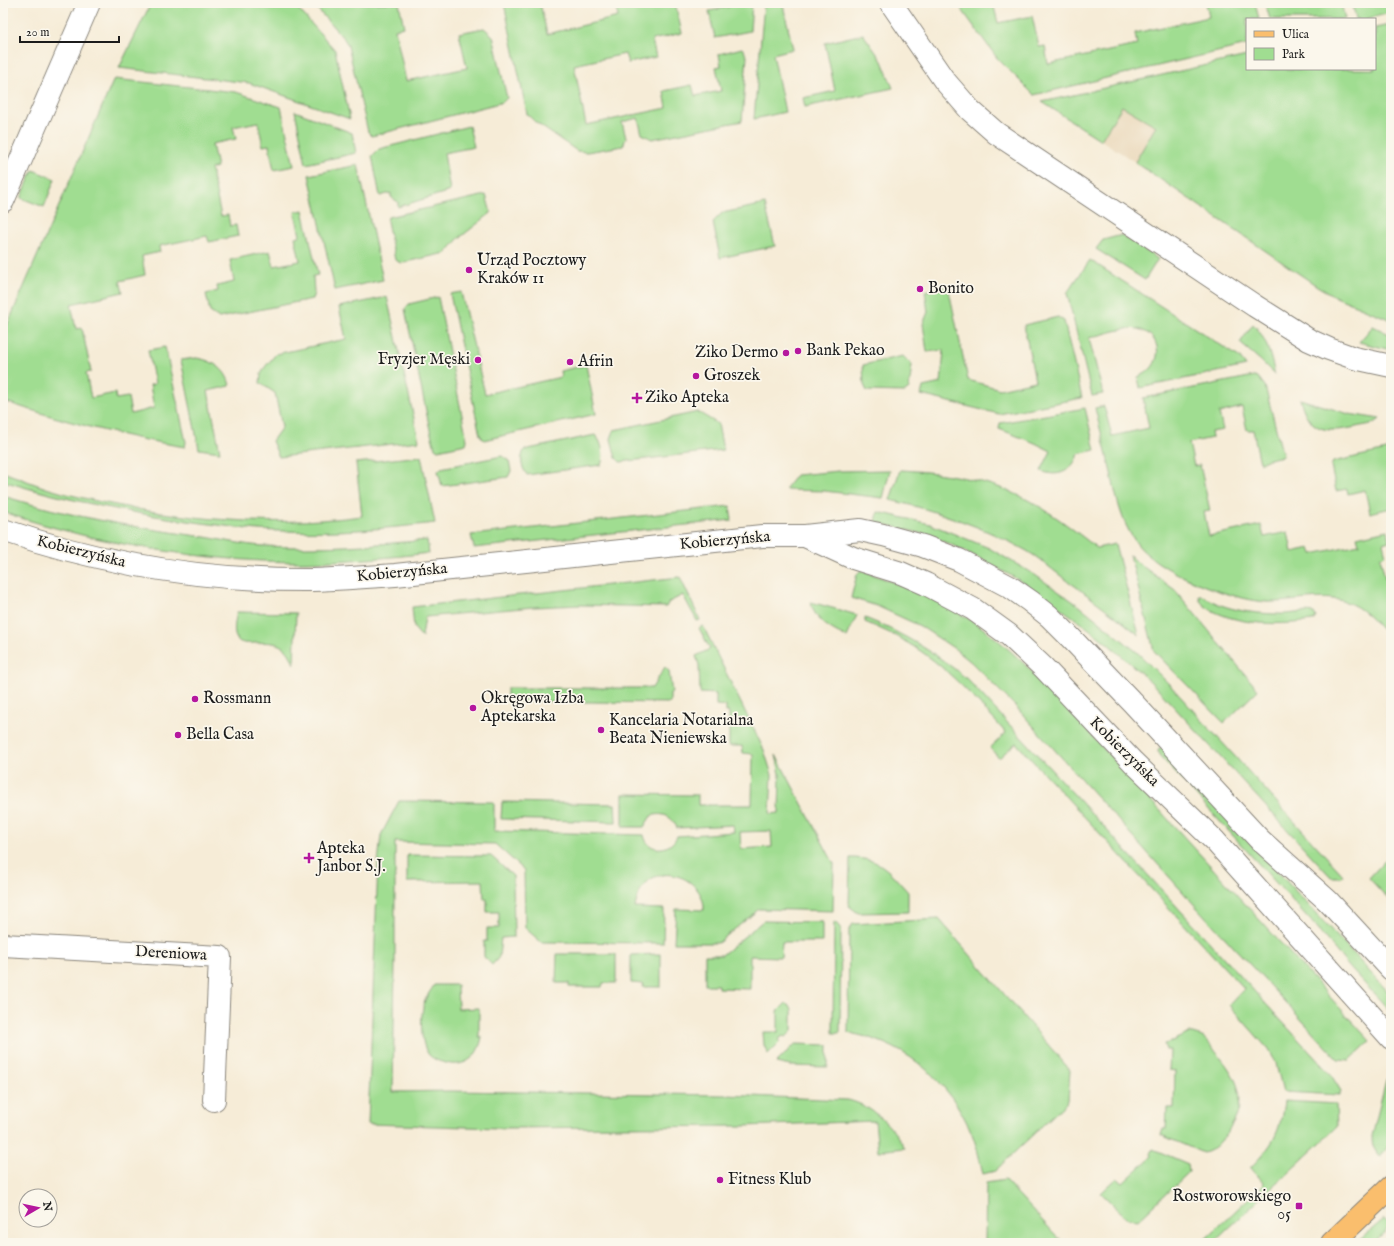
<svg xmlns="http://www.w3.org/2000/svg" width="1394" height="1246" viewBox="0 0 1394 1246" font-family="'IM FELL English',serif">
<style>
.built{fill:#ead8ba}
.green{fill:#a0dd91;stroke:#5e7c56;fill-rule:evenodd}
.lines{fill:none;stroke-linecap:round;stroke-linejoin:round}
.minor-casing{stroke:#89847a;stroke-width:24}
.major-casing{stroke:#89847a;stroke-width:24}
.minor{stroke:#fff;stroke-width:22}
.major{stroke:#fabe6d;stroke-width:22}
.poi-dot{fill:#b5179e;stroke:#fbf7ec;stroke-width:1.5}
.labels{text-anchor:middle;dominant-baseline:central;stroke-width:3.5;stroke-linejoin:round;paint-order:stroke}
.poi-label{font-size:16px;fill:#1c1c1c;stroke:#fbf7ec;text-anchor:start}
.street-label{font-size:16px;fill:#1c1c1c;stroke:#fbf7ec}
</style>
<rect width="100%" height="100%" fill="#fbf7ec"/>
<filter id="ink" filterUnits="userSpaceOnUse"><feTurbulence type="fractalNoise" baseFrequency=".025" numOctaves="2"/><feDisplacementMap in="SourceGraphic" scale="8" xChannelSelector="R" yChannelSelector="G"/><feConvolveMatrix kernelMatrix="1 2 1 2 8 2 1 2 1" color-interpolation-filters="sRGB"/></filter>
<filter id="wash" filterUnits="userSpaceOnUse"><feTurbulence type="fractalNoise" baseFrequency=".012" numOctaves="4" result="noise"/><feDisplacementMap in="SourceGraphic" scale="16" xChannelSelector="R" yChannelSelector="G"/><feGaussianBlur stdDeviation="0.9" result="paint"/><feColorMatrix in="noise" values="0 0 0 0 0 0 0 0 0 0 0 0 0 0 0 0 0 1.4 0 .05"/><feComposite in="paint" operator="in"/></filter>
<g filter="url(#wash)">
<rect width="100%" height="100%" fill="#f6ecd7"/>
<polygon class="built" points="1122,106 1156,126 1135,162 1101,140"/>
<g class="green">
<polygon points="151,3 293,3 335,50 350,119 249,83 119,68"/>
<polygon points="312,3 399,3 404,27 395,29 406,81 467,68 459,33 484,28 493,36 507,98 503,102 372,136 368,132 348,46 345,40"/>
<polygon points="504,3 540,3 547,34 618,17 615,3 675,3 682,33 652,40 656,57 628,63 625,54 574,65 586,125 667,108 664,91 692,85 695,96 721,91 716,67 721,66 719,54 742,48 747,56 742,121 652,139 642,134 638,118 622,122 626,138 623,146 587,152 577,151 535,122 527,114"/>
<polygon points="729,3 752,3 750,31 715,38 709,11 729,7"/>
<polygon points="764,3 791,3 783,5 793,49 773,54 785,112 754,119"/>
<polygon points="957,3 993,3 998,23 1032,16 1039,47 1045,46 1048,64 1137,45 1135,33 1209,17 1206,3 1255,3 1259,19 1247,19 1247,45 1034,95 997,58"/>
<polygon points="1265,3 1341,3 1345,19 1270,19"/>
<polygon points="1352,3 1391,3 1391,13 1365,19 1356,19"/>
<polygon points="1391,25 1391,320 1336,297 1317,286 1135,162 1156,126 1122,106 1101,140 1042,102 1247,56 1247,69 1375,69 1375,28"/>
<polygon points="863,34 882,61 893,88 805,107 803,98 835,91 825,43"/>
<path d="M114,79L236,92L281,107L294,166L274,170L269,145L263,146L258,122L233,127L236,139L212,144L217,167L211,169L221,216L228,215L230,226L236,225L238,236L209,242L207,236L159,246L160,252L142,256L145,275L120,281L123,292L71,304L76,329L82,328L91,372L86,373L91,398L115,393L116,399L128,397L131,414L154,408L150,385L155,384L148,350L165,347L186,442L185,447C122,437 63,421 3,401V335Z"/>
<polygon points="295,111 352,133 356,153 306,164"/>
<polygon points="469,126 474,147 444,153 450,191 398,207 398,202 391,197 391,193 380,196 372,156 379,149"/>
<polygon points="358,165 383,280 335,290 309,175"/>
<polygon points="33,170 55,179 44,207 21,198"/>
<polygon points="486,195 491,213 458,239 446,253 401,263 395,260 387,221 388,217"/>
<polygon points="765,204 775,246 720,258 713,222 722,213"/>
<polygon points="303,210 318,275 313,276 314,293 312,299 219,318 210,312 206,294 218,291 217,286 234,282 230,260 270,251 274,266 300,261 295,237 300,236 295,212"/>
<polygon points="1122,235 1158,259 1145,280 1096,249 1103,240"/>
<path d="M1090,260L1239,357L1246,366L1140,388L1138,377C1163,368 1165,336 1138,329C1126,326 1102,335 1089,338L1103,394L1092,396L1067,293Z"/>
<polygon points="948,286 968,380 1000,389 1035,381 1024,325 1058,317 1064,321 1082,398 999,414 921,395 923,387 941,383 944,350 927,352 923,324 928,312 925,291"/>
<polygon points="461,292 485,394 561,377 560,371 586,365 596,414 484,440 480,435 450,294"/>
<polygon points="387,297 419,441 279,457 272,441 282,427 275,393 260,383 261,374 265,367 276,354 346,339 339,307"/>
<polygon points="438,297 467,440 466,444 438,450 435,448 430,430 405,309 409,304"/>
<path d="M1253,324C1267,338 1271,357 1275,375L1260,360L1240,343Z"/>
<polygon points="1373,326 1391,335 1391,350 1359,342"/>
<polygon points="903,356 912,365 909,389 905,392 867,391 864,385 863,365"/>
<path d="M196,358C212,360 227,369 230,386L208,391L220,452L199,449L181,360Z"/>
<path d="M1254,376L1258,377L1265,386L1283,456L1269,459L1260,463L1253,430H1247L1242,407L1219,413L1223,430L1211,432L1212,438L1189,443L1194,466L1200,465L1210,511L1204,512L1209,536L1261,525L1264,537L1288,532L1292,552L1310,548L1312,554L1359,544L1357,537L1387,530L1389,541L1383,543L1386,555L1380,557L1391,602V640C1379,627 1367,611 1351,604C1325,592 1294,603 1267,602C1232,600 1154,571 1135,541C1121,521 1116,496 1111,473C1106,451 1100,429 1095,408L1104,406L1112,436L1149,428L1143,398Z"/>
<path d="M1300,399L1349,414L1380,419C1374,425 1364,425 1356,427C1327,433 1309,433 1300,399Z"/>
<path d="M1085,408L1095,450L1078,454C1072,472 1058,478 1041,471L1051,451L1035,443L999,429L1000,423Z"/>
<polygon points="698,412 718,424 723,450 620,462 616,458 611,439 614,430"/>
<path d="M595,435C602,441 605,456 601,465L527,475C521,466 520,460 524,450Z"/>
<polygon points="1391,449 1391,508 1370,513 1365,490 1348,494 1347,489 1336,491 1331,466 1333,462"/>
<path d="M421,456L435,523C384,529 333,533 281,531C254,531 228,526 202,523C135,514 68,501 3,481V472C23,479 43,488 63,493C160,518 263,529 362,516L356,463Z"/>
<polygon points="502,456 509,460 511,471 508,477 442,486 438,471 441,468"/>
<polygon points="890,470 883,498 824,491 786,490 786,488 796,475 839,471"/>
<path d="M900,470C942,472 986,479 1024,498C1050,511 1074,530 1097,548L1115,544L1139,635C1114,615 1088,595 1061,576C1050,568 1039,558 1027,551C984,527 938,511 890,500Z"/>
<path d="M3,496C67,516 132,527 198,536C220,539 242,545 264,546C319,549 373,545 427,540L429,553C387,558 346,561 305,562C230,562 154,552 82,535C55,528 29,521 3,512Z"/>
<polygon points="730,506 732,520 474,548 471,535"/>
<polygon points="878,512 930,524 989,548 1035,575 1081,607 1137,652 1168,683 1343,875 1341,877 1331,877 1151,682 1107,643 1080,622 1026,584 979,558 952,545 923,534 876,522"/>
<polygon points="1130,555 1138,563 1175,590 1258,690 1224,723 1154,651"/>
<path d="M861,570C904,586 946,602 984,629C1009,648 1031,670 1053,693L1370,1041L1350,1060L1338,1059L1200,911L1016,707L971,662L955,649L920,626L877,606L851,598L857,574Z"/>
<polygon points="680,577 700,620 697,621 683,595 669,602 666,607 581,605 533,607 425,617 422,637 414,628 412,607"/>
<path d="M1199,596H1203C1226,611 1256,614 1283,614C1293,614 1304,611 1314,613L1316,617L1313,621C1280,625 1244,626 1213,611C1207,608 1199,603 1199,596Z"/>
<path d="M811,602L857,615L847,637C832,630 814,621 811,602Z"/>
<path d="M237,612L296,613L294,665C291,655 287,648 277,644C254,637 226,659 237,612Z"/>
<path d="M865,618C903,633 936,653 967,679L1083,804L1331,1075L1341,1091L1339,1095L1283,1092L1276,1063L1269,1050L1229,1005L1244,989L1016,743L999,758L990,748L1006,733C976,700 945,664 906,642C893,634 879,628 865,622Z"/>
<path d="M703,626L764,750L772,775L770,814L779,813L780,774L776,755L834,864L833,911L759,909L718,943H674L676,909L704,910C705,878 659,861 642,888C638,894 636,901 635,908L664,909L663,943L541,942L525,928L524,870L495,844L395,842V960L393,1092L449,1091L725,1095L848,1100C873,1106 892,1126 905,1148L878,1151L875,1121L744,1126L500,1128L368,1124L378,863L381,835L399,801L494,802V831L644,835C647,853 671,852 677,836L734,832L733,825L677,828C672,816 663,812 651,816L644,827H623V794L698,795V805H752L753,754L743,753L742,746H729V712H726V706L716,705V694L700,693L699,665L696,656L710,649L699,628ZM771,831L772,847L741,849L740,832Z"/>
<polygon points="665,667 669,671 672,693 670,693 670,703 507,701 507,688 652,688"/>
<polygon points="1160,748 1165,749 1391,995 1391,1012 1350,968 1311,921 1159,755 1158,751"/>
<polygon points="502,802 615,804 616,822 501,819"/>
<polygon points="1391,854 1391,902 1369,878"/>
<polygon points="407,855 491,856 513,876 514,937 501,938 499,957 492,965 484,957 484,941 487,941 487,928 499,928 499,912 487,912 487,899 484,899 483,881 407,882"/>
<path d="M850,858C881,858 888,870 908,892V912L858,913L849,906Z"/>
<path d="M939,919L1070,1070L1068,1101L995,1171L983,1174C979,1156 975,1137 966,1121C943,1075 900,1041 848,1033L849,929L853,924Z"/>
<polygon points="763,921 822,922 822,942 782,942 781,957 750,956 750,989 718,988 718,985 705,985 705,955 722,955"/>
<polygon points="834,922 837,924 841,929 840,1033 833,1033"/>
<polygon points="557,954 616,954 616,983 603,983 602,987 569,987 569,983 556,983"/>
<polygon points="661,954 661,987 643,987 644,984 631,983 631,955"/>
<path d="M434,985H457L458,1009L479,1008V1037H482C478,1059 463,1069 442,1062C437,1061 432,1058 429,1055C420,1045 420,1016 424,1004C425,997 431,991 434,985Z"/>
<polygon points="786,1003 792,1009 792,1031 786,1037 783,1036 778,1040 780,1042 768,1054 764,1045 763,1032 778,1032 778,1011"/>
<path d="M1190,1033C1194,1035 1201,1036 1204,1038C1210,1044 1215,1051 1220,1057C1242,1084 1248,1105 1226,1134C1220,1143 1214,1150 1203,1153L1161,1135L1163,1129H1166L1167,1108H1174L1175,1071L1169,1070L1170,1050H1166L1164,1044L1176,1041V1039Z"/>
<polygon points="795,1044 828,1045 828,1067 790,1066 776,1063"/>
<path d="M1391,1074V1143L1380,1157C1374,1150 1372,1145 1372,1136L1386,1081Z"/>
<path d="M1284,1101L1336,1104L1337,1127L1213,1243H1201L1264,1184L1250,1168C1273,1145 1280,1134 1284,1101Z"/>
<polygon points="1153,1149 1188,1164 1189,1172 1138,1220 1128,1219 1101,1193 1117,1178 1123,1183 1152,1156 1151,1154"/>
<polygon points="1005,1180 1063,1243 985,1243 986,1183"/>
<polygon points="1384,1219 1391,1226 1373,1243 1356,1243"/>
</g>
</g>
<g filter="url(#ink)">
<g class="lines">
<defs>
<g id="minor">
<polyline points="891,3 944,80 970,110 996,133 1255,306 1309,340 1329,349 1354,358 1391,366"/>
<polyline points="3,201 89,3"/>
<path d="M3,530C102,564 208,581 313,580C341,579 368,577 395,575L762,536H805L860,530L883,535L923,546L959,560L1010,587L1030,601L1049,616L1068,635L1133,703L1259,839L1328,901L1391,969"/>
<polyline points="805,536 853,558 901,573 926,584 973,609 1009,635 1043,667 1133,762 1215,841 1391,1038"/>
<polyline points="3,945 220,957 214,1100"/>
</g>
<polyline id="major" points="1332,1243 1391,1187"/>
</defs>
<use href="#minor" class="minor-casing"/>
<use href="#major" class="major-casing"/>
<use href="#minor" class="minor"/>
<use href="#major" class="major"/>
</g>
</g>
<g class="poi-dot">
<circle cx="469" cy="270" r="4"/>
<circle cx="920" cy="289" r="4"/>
<circle cx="798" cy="351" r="4"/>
<circle cx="786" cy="353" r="4"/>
<circle cx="478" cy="360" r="4"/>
<circle cx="570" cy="362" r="4"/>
<circle cx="696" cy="376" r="4"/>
<path d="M635 392h4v4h4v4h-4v4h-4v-4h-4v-4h4z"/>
<circle cx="195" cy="699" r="4"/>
<circle cx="473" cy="708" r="4"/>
<circle cx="601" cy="730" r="4"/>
<circle cx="178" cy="735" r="4"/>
<path d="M307 852h4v4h4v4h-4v4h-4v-4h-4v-4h4z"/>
<circle cx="720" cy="1180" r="4"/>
<rect x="1295" y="1202" width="8" height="8" rx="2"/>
</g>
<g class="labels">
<g class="poi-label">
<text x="477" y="261">Urząd Pocztowy<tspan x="477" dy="18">Kraków 11</tspan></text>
<text x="928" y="289">Bonito</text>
<text x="806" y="351">Bank Pekao</text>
<text x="778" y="353" text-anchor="end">Ziko Dermo</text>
<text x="470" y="360" text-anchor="end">Fryzjer Męski</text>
<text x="578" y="362">Afrin</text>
<text x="704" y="376">Groszek</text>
<text x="645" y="398">Ziko Apteka</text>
<text x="203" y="699">Rossmann</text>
<text x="481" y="699">Okręgowa Izba<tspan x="481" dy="18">Aptekarska</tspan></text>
<text x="609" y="721">Kancelaria Notarialna<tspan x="609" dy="18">Beata Nieniewska</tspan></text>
<text x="186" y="735">Bella Casa</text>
<text x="317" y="849">Apteka<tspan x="317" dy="18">Janbor S.J.</tspan></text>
<text x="728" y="1180">Fitness Klub</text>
<text x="1291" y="1197" text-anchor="end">Rostworowskiego<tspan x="1291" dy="18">05</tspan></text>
</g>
<g class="street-label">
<text transform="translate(725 541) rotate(-5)">Kobierzyńska</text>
<text transform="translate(81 552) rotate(14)">Kobierzyńska</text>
<text transform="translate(402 573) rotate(-5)">Kobierzyńska</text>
<text transform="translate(1124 752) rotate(45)">Kobierzyńska</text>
<text transform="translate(171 954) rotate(3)">Dereniowa</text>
</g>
</g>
<rect width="1394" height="1246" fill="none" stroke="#fbf7ec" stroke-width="16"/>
<rect x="1246" y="18" width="130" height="52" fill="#fbf7ec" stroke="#a29f99"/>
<rect x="1254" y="31" width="20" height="6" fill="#fabe6d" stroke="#a29f99"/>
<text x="1282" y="38" font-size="12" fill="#1c1c1c">Ulica</text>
<rect x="1254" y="48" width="20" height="12" fill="#a0dd91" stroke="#a29f99"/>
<text x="1282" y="58" font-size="12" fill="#1c1c1c">Park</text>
<g transform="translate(38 1208) rotate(81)"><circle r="19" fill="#fbf7ec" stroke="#a29f99"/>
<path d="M0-3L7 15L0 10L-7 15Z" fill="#b5179e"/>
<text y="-6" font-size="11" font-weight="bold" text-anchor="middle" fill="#1c1c1c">N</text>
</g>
<path d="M20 36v6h99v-6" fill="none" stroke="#1c1c1c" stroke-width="2"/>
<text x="26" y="36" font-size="12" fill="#1c1c1c" stroke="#fbf7ec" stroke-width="3" paint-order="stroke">20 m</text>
</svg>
